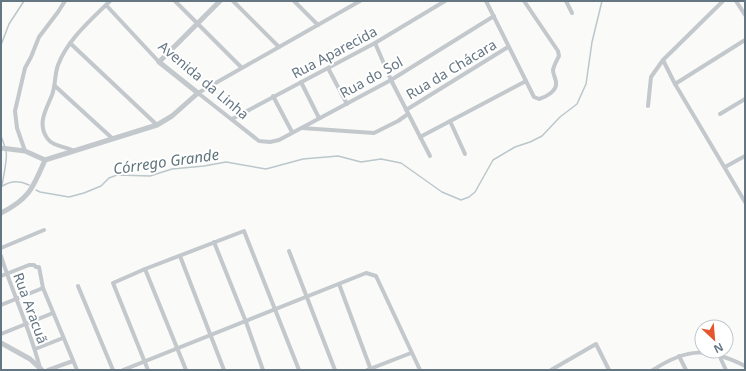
<svg xmlns="http://www.w3.org/2000/svg" width="746" height="371" viewBox="0 0 746 371" font-family="'Noto Sans',sans-serif">
<style>
.lines{fill:none;stroke-linecap:round;stroke-linejoin:round}
.stream{stroke:#bbc7cb;stroke-width:1.5}
.minor{stroke:#c3c8cc;stroke-width:4}
.tertiary{stroke:#c3c8cc;stroke-width:5}
.labels{text-anchor:middle;dominant-baseline:central;stroke-width:4;stroke-linejoin:round;paint-order:stroke}
.street-label{font-size:14px;fill:#657683;stroke:#fff}
.water-label{font-size:15px;font-style:italic;fill:#60757c;stroke:#fff}
</style>
<rect width="100%" height="100%" fill="#fafaf8"/>
<g class="lines">
<g class="stream">
<polyline points="1,45 9,24 24,1"/>
<polyline points="1,136 5,147"/>
<path d="M2,186C3,178 8,157 6,151"/>
<path d="M1,187C9,181 19,180 29,185"/>
<polyline points="36,190 40,192 69,197 84,193 101,186 109,178 117,175 150,176 172,169 204,166 226,162 266,169 303,159 338,156 361,162 381,159 401,163 442,192 461,200 469,197 475,192 493,160 515,147 530,142 542,136 560,117 577,104 586,84 592,42 602,1"/>
</g>
<g class="minor">
<polyline points="175,1 241,67"/>
<polyline points="233,1 279,47"/>
<polyline points="294,1 318,25"/>
<polyline points="360,1 198,93 259,141 270,142 279,140 391,80 494,16"/>
<path d="M486,1L534,97L539,99C546,97 557,91 556,83C556,78 553,75 553,70C554,65 557,60 559,56L558,51L524,1"/>
<polyline points="566,1 572,13"/>
<polyline points="736,1 745,15"/>
<polyline points="106,5 159,62"/>
<polyline points="70,43 157,125"/>
<polyline points="375,43 391,80 430,156"/>
<polyline points="663,60 675,84 745,202"/>
<polyline points="328,68 347,104"/>
<polyline points="301,82 319,118"/>
<polyline points="675,84 745,40"/>
<polyline points="55,86 113,139"/>
<polyline points="273,96 292,132"/>
<polyline points="648,106 651,77 663,60 723,1"/>
<polyline points="406,110 508,47"/>
<polyline points="720,114 745,99"/>
<polyline points="232,119 375,43 445,1"/>
<polyline points="450,121 465,154"/>
<polyline points="302,128 374,133 398,121 408,114"/>
<polyline points="420,137 526,81"/>
<polyline points="25,151 17,128 15,111 25,68 31,57 39,37 58,12 65,1"/>
<path d="M74,151C65,146 53,147 47,138C37,123 46,110 52,95C56,84 54,77 58,65C68,39 91,20 110,1"/>
<polyline points="725,167 745,156"/>
<polyline points="214,242 246,322 263,370"/>
<polyline points="1,248 44,230"/>
<polyline points="289,251 335,370"/>
<path d="M1,256C13,294 30,329 40,368"/>
<polyline points="180,256 224,370"/>
<polyline points="145,269 186,370"/>
<polyline points="1,276 29,265 34,265 36,267 39,267 43,288 77,370"/>
<polyline points="339,284 371,370"/>
<polyline points="78,286 113,370"/>
<polyline points="1,305 43,288"/>
<polyline points="1,334 53,313"/>
<polyline points="35,349 63,338"/>
<polyline points="719,355 726,370"/>
<polyline points="679,356 686,370"/>
<polyline points="48,370 73,361"/>
<polyline points="123,370 366,273 376,276 420,370"/>
<polyline points="148,370 113,283 145,269 244,231 299,370"/>
<polyline points="367,370 411,353"/>
<polyline points="551,370 596,344 609,370"/>
<path d="M653,370C688,347 709,348 745,366"/>
</g>
<g class="tertiary">
<polyline points="1,148 25,151 45,160"/>
<path d="M1,213C29,199 33,188 45,160L157,125L172,116L198,93L159,62L220,1"/>
<polyline points="1,343 30,359 42,370"/>
</g>
</g>
<g class="labels">
<g class="street-label">
<text transform="translate(334 52) rotate(-28)">Rua Aparecida</text>
<text transform="translate(451 69) rotate(-31)">Rua da Chácara</text>
<text transform="translate(371 77) rotate(-29)">Rua do Sol</text>
<text transform="translate(204 80) rotate(40)">Avenida da Linha</text>
<text transform="translate(31 308) rotate(70)">Rua Aracuã</text>
</g>
<g class="water-label">
<text transform="translate(166 161) rotate(-8)">Córrego Grande</text>
</g>
</g>
<rect width="746" height="371" fill="none" stroke="#657683" stroke-width="4"/>
<g transform="translate(714 339) rotate(154)"><circle r="19" fill="#ffffff" stroke="#c1c8cd"/>
<path d="M0-3L7 15L0 10L-7 15Z" fill="#e4572e"/>
<text y="-6" font-size="11" font-weight="bold" text-anchor="middle" fill="#657683">N</text>
</g>
</svg>
